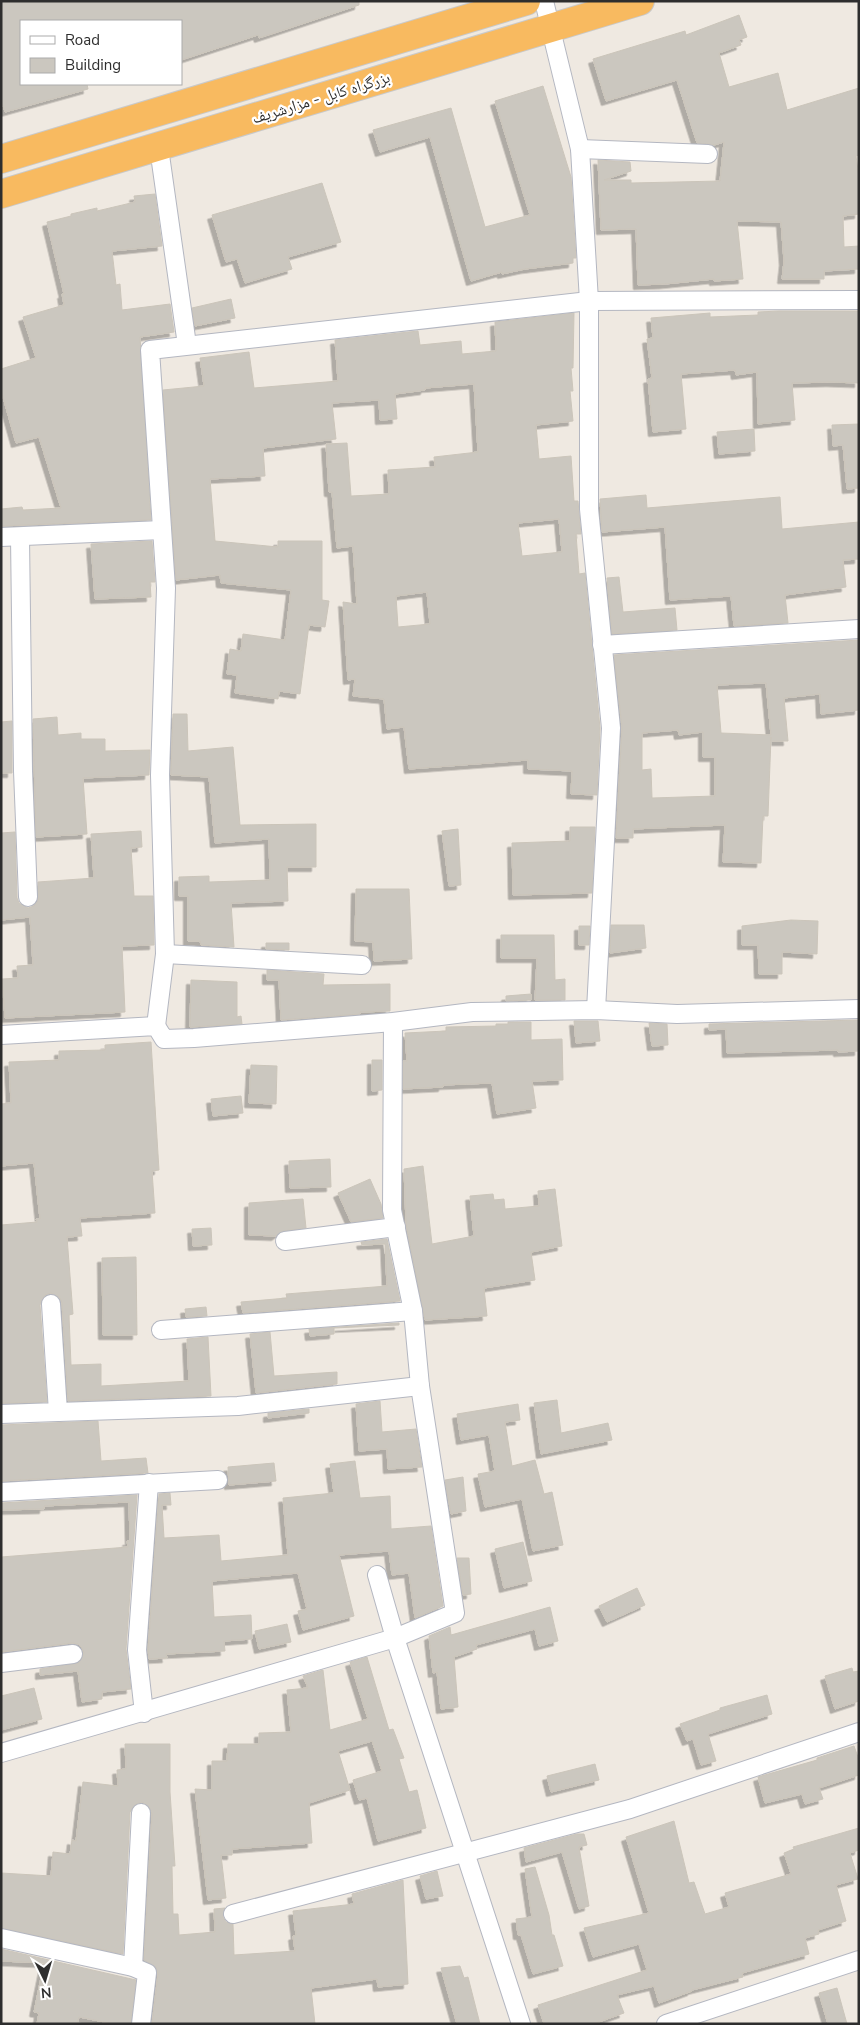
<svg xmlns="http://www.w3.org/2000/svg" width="860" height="2025" viewBox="0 0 860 2025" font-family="'Nunito Sans','Noto Naskh Arabic',sans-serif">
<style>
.building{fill:#cbc7bf;stroke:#cbc5ba;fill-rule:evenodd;filter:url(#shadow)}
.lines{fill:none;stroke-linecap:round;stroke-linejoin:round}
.minor-casing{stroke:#b4b7c1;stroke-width:20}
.trunk-casing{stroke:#c9c9c9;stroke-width:30}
.minor{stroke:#fff;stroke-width:18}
.trunk{stroke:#f8ba60;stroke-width:28}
.labels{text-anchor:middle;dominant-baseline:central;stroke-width:4.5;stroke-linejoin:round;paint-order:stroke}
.street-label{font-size:16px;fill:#2e2e2e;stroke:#fff}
</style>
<defs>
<filter id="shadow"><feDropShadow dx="-4.5" dy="4.5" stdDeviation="0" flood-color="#0004"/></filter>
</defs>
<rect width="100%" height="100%" fill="#efe9e1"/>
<g class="building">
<polygon points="1,1 359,1 359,5 259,38 258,35 181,60 181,21 21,21 21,84 87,84 88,89 5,112 1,100"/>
<polygon points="739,15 747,37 739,40 741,45 719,53 729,87 778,73 787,110 859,88 859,155 856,156 859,177 859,214 843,216 844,247 859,246 859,269 824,271 824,279 782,279 784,261 781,222 737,221 743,279 714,281 714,279 665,284 638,285 636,229 601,230 598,160 630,162 631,171 604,180 631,180 631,183 720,181 724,142 714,145 697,143 677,80 606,101 593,59 685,31 686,35"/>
<polygon points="543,86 571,177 576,258 573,258 573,263 525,269 502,274 502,272 471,281 430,137 380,152 373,130 451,108 485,227 530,215 495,101"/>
<polygon points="322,183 341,242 288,257 292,269 245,283 237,259 226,262 212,215"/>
<polygon points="155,194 162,246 112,251 116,285 120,284 122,310 170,304 174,332 140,337 151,520 1,526 1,509 22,507 23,510 61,508 39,437 16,443 1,390 1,369 36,358 23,317 64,305 62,294 64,294 47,222 71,216 71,214 97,208 97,211 135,202 134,196"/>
<polygon points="231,299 235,318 195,326 192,308"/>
<polygon points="779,311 859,311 859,383 831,382 792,383 795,420 758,424 757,372 736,375 735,370 681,374 686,429 653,432 648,379 652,378 647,339 653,338 651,318 710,313 710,317 758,315 758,312"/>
<path d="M574,313L573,368H571L573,391H570L573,421L536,425L539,459L571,456L574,501H578L581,534H576L579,574L585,573L600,728L597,795L571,794L572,771L528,769V760L409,769L404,727L387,729L384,699L353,696L355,679L348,680L343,602L357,604L353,546L337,548L332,492H329L326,444L347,443L351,496L389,494L388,470L435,467L434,457L478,452L474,384L425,388V390L395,394L397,419L380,420L379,400L332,403L336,439L263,448L265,476L210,479L215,541L278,547V541H322V600L329,601L325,627L309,625L300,694L279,691L278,699L235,693L237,675L227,674L230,649L241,651L243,634L285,640L291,590L221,583L220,575L176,580L163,390L204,386L200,358L249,352L254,388L338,381L335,340L418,331L420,345L461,341L462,354L496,351L495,322ZM559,519L562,552L522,556L518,523ZM427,592L430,624L398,627L396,596Z"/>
<polygon points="859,424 859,488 847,489 843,445 833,446 832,425"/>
<polygon points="754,429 755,451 719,454 717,432"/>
<polygon points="646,495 647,508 780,497 782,529 859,522 859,559 843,560 846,587 785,595 788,623 734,626 731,596 670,600 665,527 602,532 600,499"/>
<polygon points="152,541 155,582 150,582 151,597 95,599 91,544"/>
<polygon points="619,577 623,612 675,608 677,630 612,634 607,578"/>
<path d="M859,640V710L821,714L820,694L784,698L788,741H771V737L768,816H763L761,863L723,862L725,825L633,829V838H616L622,728L614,655ZM766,683L771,735L721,733L717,685ZM678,730L679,735L703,732V757H715V796L652,798L651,769L642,770V733Z"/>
<polygon points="173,714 187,714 188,751 233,747 240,825 316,824 316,867 287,867 288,901 231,903 234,947 201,945 200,941 188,941 188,896 179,896 179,877 209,876 209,882 270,880 269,839 215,843 209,777 171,775"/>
<polygon points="57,717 58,735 81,733 81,739 105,739 105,751 150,750 149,775 83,778 87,834 36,837 33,719"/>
<polygon points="12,721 12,773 1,773 1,722"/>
<polygon points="570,827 595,827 592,893 513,895 512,843 570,841"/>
<polygon points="458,829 461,885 449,886 442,831"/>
<polygon points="141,831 142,847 131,848 134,896 153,896 154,945 122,946 125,1012 5,1018 2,979 18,978 17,966 33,965 30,917 1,920 1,833 15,832 17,898 19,903 28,908 34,906 38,901 38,882 94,878 91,834"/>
<polygon points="356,889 409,889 412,959 374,961 373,942 355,941"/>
<polygon points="791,920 818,921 817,954 782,952 782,974 759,974 758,945 742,945 742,926"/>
<polygon points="611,925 644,925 646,948 610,953"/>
<polygon points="579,926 590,926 589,945 579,945"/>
<polygon points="501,935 554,935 555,980 565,979 565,1000 535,1000 537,958 501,958"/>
<polygon points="266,943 289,943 289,950 266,949"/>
<polygon points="267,970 324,974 323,985 390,984 390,1011 360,1012 360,1014 281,1020 279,980 267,980"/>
<polygon points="191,980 237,982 237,1017 241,1016 242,1024 190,1027"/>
<polygon points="531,994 531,1000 506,1001 506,996"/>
<polygon points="859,1020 859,1051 838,1052 838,1050 727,1053 726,1029 709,1030 709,1024"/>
<polygon points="574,1021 598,1021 600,1041 576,1043"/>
<polygon points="508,1022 531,1022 531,1040 562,1039 563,1080 532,1081 536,1108 497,1114 492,1083 443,1085 443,1087 403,1089 403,1061 407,1061 405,1033 446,1031 446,1027 496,1026 496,1024 508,1024"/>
<polygon points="649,1023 667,1024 668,1045 652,1046"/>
<polygon points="151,1042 159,1170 152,1171 155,1213 80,1218 82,1236 67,1237 73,1314 69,1315 71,1365 101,1364 101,1386 189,1381 187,1339 208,1337 211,1396 68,1401 62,1303 60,1298 51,1293 45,1295 40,1305 47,1402 1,1403 1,1225 37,1222 36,1219 40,1219 34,1163 1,1166 1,1104 11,1103 9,1062 59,1060 59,1051 105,1050 105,1045"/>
<polygon points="372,1060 382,1060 382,1090 372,1091"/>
<polygon points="251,1065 277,1066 276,1104 249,1103"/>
<polygon points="241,1096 243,1113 213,1116 211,1099"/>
<polygon points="330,1159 331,1187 290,1188 289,1161"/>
<polygon points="423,1166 432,1244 474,1236 470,1196 493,1194 494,1200 504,1199 505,1209 539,1206 538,1191 555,1189 562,1246 531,1252 535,1280 484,1288 487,1316 425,1320 406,1224 404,1169"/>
<polygon points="370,1179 381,1204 383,1218 351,1222 338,1193"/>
<polygon points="303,1199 306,1228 283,1231 276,1236 249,1235 249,1203"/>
<polygon points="211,1228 212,1245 193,1246 192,1229"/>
<polygon points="387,1239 400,1301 243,1313 241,1302 287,1298 286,1294 387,1286 385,1244 362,1245 361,1242"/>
<polygon points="136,1257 137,1335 103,1335 102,1258"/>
<polygon points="206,1307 207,1316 186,1317 185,1309"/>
<polygon points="399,1323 399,1325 334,1328 334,1334 310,1336 309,1329"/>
<polygon points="270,1332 274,1376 337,1372 337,1384 256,1393 250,1334"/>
<polygon points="557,1400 561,1433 608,1423 612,1440 541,1454 534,1403"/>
<polygon points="380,1401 382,1432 416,1429 422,1467 388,1469 387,1449 359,1451 356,1404"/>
<polygon points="518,1404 520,1420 505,1422 512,1466 535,1460 544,1494 552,1492 563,1545 533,1551 522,1499 485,1507 478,1474 495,1471 489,1435 461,1440 457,1414"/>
<polygon points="309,1409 309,1413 268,1418 268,1413"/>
<polygon points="98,1421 101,1461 146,1458 148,1473 1,1481 1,1425"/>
<polygon points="355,1461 360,1498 390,1496 391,1529 431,1526 443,1606 415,1618 409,1573 392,1575 389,1551 339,1555 354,1616 303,1630 298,1611 307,1609 298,1573 212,1581 214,1617 251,1615 252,1639 224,1641 225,1651 166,1654 167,1658 149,1659 148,1650 159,1494 170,1493 171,1505 162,1505 164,1538 219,1535 221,1561 288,1555 283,1498 334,1493 330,1464"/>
<polygon points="274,1463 276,1481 229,1485 228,1467"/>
<polygon points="463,1477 466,1511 451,1514 445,1480"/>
<polygon points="137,1495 126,1649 131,1689 102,1692 102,1699 82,1702 78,1671 40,1675 40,1669 79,1663 84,1653 82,1648 78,1644 72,1643 1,1652 1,1557 128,1547 127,1541 130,1541 129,1502 44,1506 44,1509 1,1510 1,1503"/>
<polygon points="523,1542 532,1581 504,1588 495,1549"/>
<polygon points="457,1558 469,1558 471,1594 463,1595"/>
<polygon points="637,1588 645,1605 607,1622 599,1606"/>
<polygon points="550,1607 558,1641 539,1646 535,1629 476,1645 477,1649 454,1657 458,1707 441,1709 437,1672 433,1673 429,1636 450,1627 451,1635"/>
<polygon points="287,1624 291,1642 259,1649 255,1631"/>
<polygon points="367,1657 389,1730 393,1729 404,1758 399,1759 409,1792 417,1790 426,1828 378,1841 367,1798 359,1800 353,1780 382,1771 372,1741 338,1751 350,1790 309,1803 312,1843 232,1849 232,1855 221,1855 226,1898 208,1900 195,1789 212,1790 212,1761 227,1761 228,1744 259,1744 259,1733 291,1732 287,1690 308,1688 303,1676 323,1670 330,1730 368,1719 350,1662"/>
<polygon points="852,1668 853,1672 859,1671 859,1701 835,1709 825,1676"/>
<polygon points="34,1688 42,1719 1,1730 1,1696"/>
<polygon points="767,1695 772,1714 708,1734 716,1761 701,1765 693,1739 687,1741 680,1724 720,1710 720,1708"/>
<polygon points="125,1744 170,1744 170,1792 175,1866 172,1866 173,1914 178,1914 179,1935 215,1932 214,1909 225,1908 223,1917 226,1922 233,1924 234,1955 295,1951 293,1936 296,1935 293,1911 354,1904 352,1894 403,1880 408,1984 378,1987 377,1979 311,1988 315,2024 152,2024 158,1974 156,1967 144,1960 152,1814 150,1808 142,1802 136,1804 130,1812 123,1954 1,1928 1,1873 51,1876 53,1852 70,1854 72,1840 76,1841 83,1782 118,1786 117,1770 126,1769"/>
<polygon points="854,1746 859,1760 859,1775 819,1788 823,1799 805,1804 802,1794 765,1803 758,1777 817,1760 817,1758"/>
<polygon points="595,1764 599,1780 551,1792 547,1776"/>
<polygon points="674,1821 689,1883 694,1882 705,1914 729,1907 725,1893 791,1874 784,1853 794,1849 793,1847 859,1828 859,1850 850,1853 858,1879 836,1885 846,1921 818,1930 819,1934 805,1938 809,1954 742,1973 743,1977 692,1990 692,1991 659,2003 654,1986 617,1995 624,2013 593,2024 544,2024 538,2005 647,1970 639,1944 593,1957 584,1928 649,1913 626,1837"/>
<polygon points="577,1834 584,1834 587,1845 579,1847 589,1906 579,1909 562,1852 526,1862 524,1848"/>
<polygon points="535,1867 549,1915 552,1935 554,1935 563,1966 533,1974 521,1935 518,1935 516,1919 532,1917 525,1869"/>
<polygon points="437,1871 443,1896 426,1899 420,1876"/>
<polygon points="1,1949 136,1980 131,2024 114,2024 79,2017 77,2024 37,2024 39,2013 34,2012 44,1963 1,1961"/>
<polygon points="460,1966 464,1978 468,1977 480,2024 457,2024 441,1968"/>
<polygon points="837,1988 847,2024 828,2024 819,1993"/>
</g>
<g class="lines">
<defs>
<g id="minor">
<polyline points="544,1 580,149 589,301 589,509 611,728 596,1010"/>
<polyline points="159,148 187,345"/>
<polyline points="580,149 708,154"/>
<polyline points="1,537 162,530"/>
<polyline points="20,537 23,771 28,897"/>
<polyline points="602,645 859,629"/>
<polyline points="165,954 362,965"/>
<polyline points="156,1026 165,954 160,775 166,588 150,350 589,301 859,300"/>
<polyline points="1,1035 156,1026 164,1039 194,1038 393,1022 472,1012 596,1010 677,1014 859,1009"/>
<polyline points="285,1241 396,1227"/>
<polyline points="161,1330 413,1311"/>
<polyline points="58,1412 238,1406 420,1386"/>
<polyline points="1,1414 58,1412 51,1304"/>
<polyline points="1,1492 218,1480"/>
<polyline points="377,1575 395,1638 521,2024"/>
<polyline points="1,1663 73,1654"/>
<polyline points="144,1713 137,1650 149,1483"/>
<polyline points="1,1753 395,1638 455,1613 420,1386 413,1311 392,1210 393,1022"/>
<polyline points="233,1914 630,1809 859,1732"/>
<polyline points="1,1938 133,1967 147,1973 141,2024"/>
<polyline points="133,1967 141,1813"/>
<polyline points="666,2024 859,1960"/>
</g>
<g id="trunk">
<polyline points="1,159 526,1"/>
<polyline points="1,194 640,1"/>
</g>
</defs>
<use href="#minor" class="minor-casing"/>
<use href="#trunk" class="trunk-casing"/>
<use href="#minor" class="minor"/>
<use href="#trunk" class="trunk"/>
</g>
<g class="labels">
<g class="street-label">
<text transform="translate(321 98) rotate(-17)">بزرگراه کابل - مزارشریف</text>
</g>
</g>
<rect width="860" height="2025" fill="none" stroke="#2e2e2e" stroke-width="5"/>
<rect x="20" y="20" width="162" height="65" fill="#ffffff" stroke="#ababab"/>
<rect x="30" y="36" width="25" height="8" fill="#ffffff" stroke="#ababab"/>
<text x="65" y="45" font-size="15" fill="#2e2e2e">Road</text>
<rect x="30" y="58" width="25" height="15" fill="#cbc7bf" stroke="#ababab"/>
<text x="65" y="70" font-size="15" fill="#2e2e2e">Building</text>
<g transform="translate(45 1980) rotate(175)" stroke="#ffffff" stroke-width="4" paint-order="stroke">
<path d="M0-4L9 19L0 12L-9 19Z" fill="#2e2e2e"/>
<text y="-8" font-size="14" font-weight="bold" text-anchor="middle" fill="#2e2e2e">N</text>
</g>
</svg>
